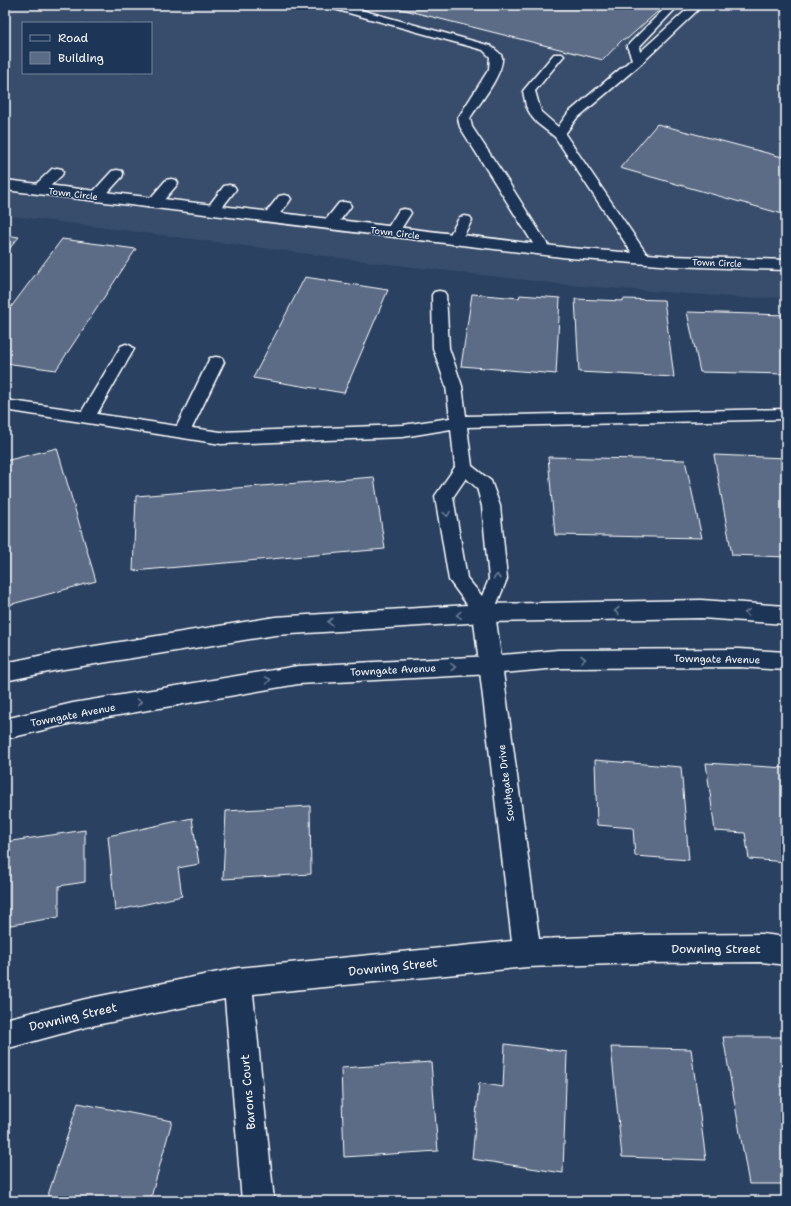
<svg xmlns="http://www.w3.org/2000/svg" width="791" height="1206" viewBox="0 0 791 1206" font-family="'Shantell Sans',sans-serif">
<style>
.built{fill:#394e6c;fill-rule:evenodd}
.building{fill:#5b6c86;stroke:#fff}
.lines{fill:none;stroke-linecap:round;stroke-linejoin:round}
.lane-casing{stroke:#fff;stroke-width:3}
.street-casing{stroke:#fff;stroke-width:3}
.secondary-casing{stroke:#fff;stroke-width:3}
.lane{fill:#1d3557;fill-rule:evenodd}
.street{fill:#1d3557;fill-rule:evenodd}
.secondary{fill:#1d3557;fill-rule:evenodd}
.oneway{stroke:#6c7c92}
.labels{text-anchor:middle;dominant-baseline:central;stroke-width:3;stroke-linejoin:round;paint-order:stroke}
.far-street-label{font-size:9px;fill:#fff;stroke:#1d3557}
.street-label{font-size:10px;fill:#fff;stroke:#1d3557}
.near-street-label{font-size:12px;fill:#fff;stroke:#1d3557}
</style>
<rect width="100%" height="100%" fill="#2a4161"/>
<filter id="ink" filterUnits="userSpaceOnUse"><feTurbulence type="fractalNoise" baseFrequency=".025" numOctaves="2"/><feDisplacementMap in="SourceGraphic" scale="8" xChannelSelector="R" yChannelSelector="G"/><feConvolveMatrix kernelMatrix="1 2 1 2 8 2 1 2 1" color-interpolation-filters="sRGB"/></filter>
<g filter="url(#ink)">
<path class="built" d="M5,5H786V297L745,298L569,285L380,263L5,215ZM23,23H151V73H23Z"/>
<g class="building">
<polygon points="385,5 665,5 627,39 623,39 603,60"/>
<polygon points="657,124 786,158 786,215 620,168"/>
<polygon points="5,235 19,237 5,254"/>
<polygon points="62,239 136,249 56,370 5,363 5,315"/>
<polygon points="305,277 388,290 344,393 253,378"/>
<polygon points="472,294 519,298 520,295 560,298 556,374 461,366"/>
<polygon points="575,299 623,301 623,299 664,300 674,377 579,372"/>
<polygon points="687,312 786,315 786,374 700,372"/>
<polygon points="57,448 96,581 5,606 5,461"/>
<polygon points="714,455 786,458 786,557 732,555"/>
<polygon points="548,457 685,460 702,538 555,535"/>
<polygon points="374,477 385,549 133,571 136,496"/>
<polygon points="595,760 681,767 689,860 635,856 633,828 597,825"/>
<polygon points="706,763 786,768 786,862 749,859 745,833 715,831"/>
<polygon points="310,806 311,874 223,879 226,811"/>
<polygon points="192,818 199,864 178,868 182,896 115,911 108,836"/>
<polygon points="85,830 85,882 59,886 59,917 5,926 5,842"/>
<polygon points="723,1037 786,1037 786,1184 749,1184"/>
<polygon points="505,1044 567,1052 563,1173 472,1159 479,1083 503,1087"/>
<polygon points="611,1047 691,1049 706,1160 622,1157"/>
<polygon points="431,1062 438,1151 344,1157 341,1068"/>
<polygon points="78,1103 172,1121 150,1201 46,1201"/>
</g>
<g class="lines">
<defs>
<g id="lane">
<path d="M326,5H343L491,46C494,49 501,53 502,57C504,73 479,104 470,118L472,127L502,172L551,250L549,253L544,254L539,253L460,127L458,118L489,69L490,57L483,50L327,7Z"/>
<polygon points="668,5 679,5 639,47 640,52 692,5 703,5 642,63 576,119 565,134 650,259 648,262 643,263 638,262 555,137 537,123 532,117 526,106 523,91 554,54 562,54 564,56 562,58 535,91 541,112 558,127 568,113 632,59 627,46"/>
<polygon points="57,168 62,169 63,172 62,175 43,193 33,193 31,190 33,187 52,169"/>
<polygon points="117,170 122,171 123,174 122,177 101,200 91,200 89,197 91,194 112,171"/>
<polygon points="171,179 176,180 178,183 176,186 158,207 148,207 146,204 148,201 166,180"/>
<polygon points="229,185 234,186 236,189 234,192 217,214 207,214 205,211 207,208 224,186"/>
<polygon points="284,195 289,196 291,199 289,202 274,221 264,221 262,218 264,215 279,196"/>
<polygon points="344,202 349,203 351,206 349,209 334,228 324,228 322,225 324,222 339,203"/>
<polygon points="404,209 409,210 411,213 399,232 397,235 392,236 387,235 385,232 397,213 399,210"/>
<polygon points="465,216 470,217 472,220 461,240 459,243 454,244 449,243 447,240 458,220 460,217"/>
<path d="M439,291L444,292L446,295L449,348L462,386L466,416L786,409V419L467,427L472,466L491,481L500,506L507,579L491,618L484,620L477,618L449,580L435,496L455,467L451,429L403,437L221,444L5,410V400L82,411L121,346L126,344L131,346L134,349L97,414L177,426L208,362L210,358L216,357L222,358L224,362L192,428L221,432L403,425L450,418L446,386L433,348L432,295L434,292ZM466,478L477,488L482,506L489,579L482,596L467,578L453,497Z"/>
</g>
<polygon id="street" points="484,604 492,607 495,613 539,939 642,935 762,934 786,937 786,965 762,962 642,963 527,967 253,994 274,1201 242,1201 225,999 86,1027 5,1049 5,1019 86,999 238,968 512,941 473,613 476,607"/>
<g id="secondary">
<polygon points="5,180 570,248 673,256 786,260 786,270 673,266 570,258 5,190"/>
<polygon points="701,600 786,606 786,624 701,618 484,622 275,635 58,670 5,681 5,663 58,652 275,617 484,604"/>
<polygon points="739,649 786,652 786,670 739,667 558,668 491,674 298,684 73,723 5,739 5,719 73,703 298,666 491,656 558,650"/>
</g>
</defs>
<use href="#lane" class="lane-casing"/>
<use href="#street" class="street-casing"/>
<use href="#secondary" class="secondary-casing"/>
<use href="#lane" class="lane"/>
<use href="#street" class="street"/>
<use href="#secondary" class="secondary"/>
</g>
<defs><path id="oneway-chevron" d="M-2-3.5L2.5 0L-2 3.5" fill="none" stroke-width="1.6" stroke-linecap="round" stroke-linejoin="round"/></defs>
<g class="oneway">
<use href="#oneway-chevron" transform="translate(447 514) rotate(81)"/>
<use href="#oneway-chevron" transform="translate(497 577) rotate(-86)"/>
<use href="#oneway-chevron" transform="translate(617 611) rotate(179)"/>
<use href="#oneway-chevron" transform="translate(747 613) rotate(-176)"/>
<use href="#oneway-chevron" transform="translate(459 615) rotate(177)"/>
<use href="#oneway-chevron" transform="translate(330 622) rotate(177)"/>
<use href="#oneway-chevron" transform="translate(583 659)"/>
<use href="#oneway-chevron" transform="translate(453 667) rotate(-3)"/>
<use href="#oneway-chevron" transform="translate(268 680) rotate(-10)"/>
<use href="#oneway-chevron" transform="translate(139 702) rotate(-10)"/>
</g>
</g>
<g class="labels">
<g class="far-street-label">
<text transform="translate(73 194) rotate(7)">Town Circle</text>
<text transform="translate(395 233) rotate(7)">Town Circle</text>
<text transform="translate(717 263) rotate(2)">Town Circle</text>
</g>
<g class="street-label">
<text transform="translate(717 659) rotate(1)">Towngate Avenue</text>
<text transform="translate(393 670) rotate(-3)">Towngate Avenue</text>
<text transform="translate(73 715) rotate(-11)">Towngate Avenue</text>
<text transform="translate(506 783) rotate(-97)">Southgate Drive</text>
</g>
<g class="near-street-label">
<text x="716" y="949">Downing Street</text>
<text transform="translate(393 967) rotate(-6)">Downing Street</text>
<text transform="translate(73 1017) rotate(-13)">Downing Street</text>
<text transform="translate(248 1092) rotate(-95)">Barons Court</text>
</g>
</g>
<rect width="791" height="1206" fill="none" stroke="#1d3557" stroke-width="20"/>
<rect x="10" y="10" width="771" height="1186" fill="none" stroke="#fff" stroke-width="1.5" filter="url(#ink)"/>
<rect x="22" y="22" width="130" height="52" fill="#1d3557" stroke="#77869a"/>
<rect x="30" y="35" width="20" height="6" fill="#1d3557" stroke="#77869a"/>
<text x="58" y="42" font-size="12" fill="#ffffff">Road</text>
<rect x="30" y="52" width="20" height="12" fill="#5b6c86" stroke="#77869a"/>
<text x="58" y="62" font-size="12" fill="#ffffff">Building</text>
</svg>
